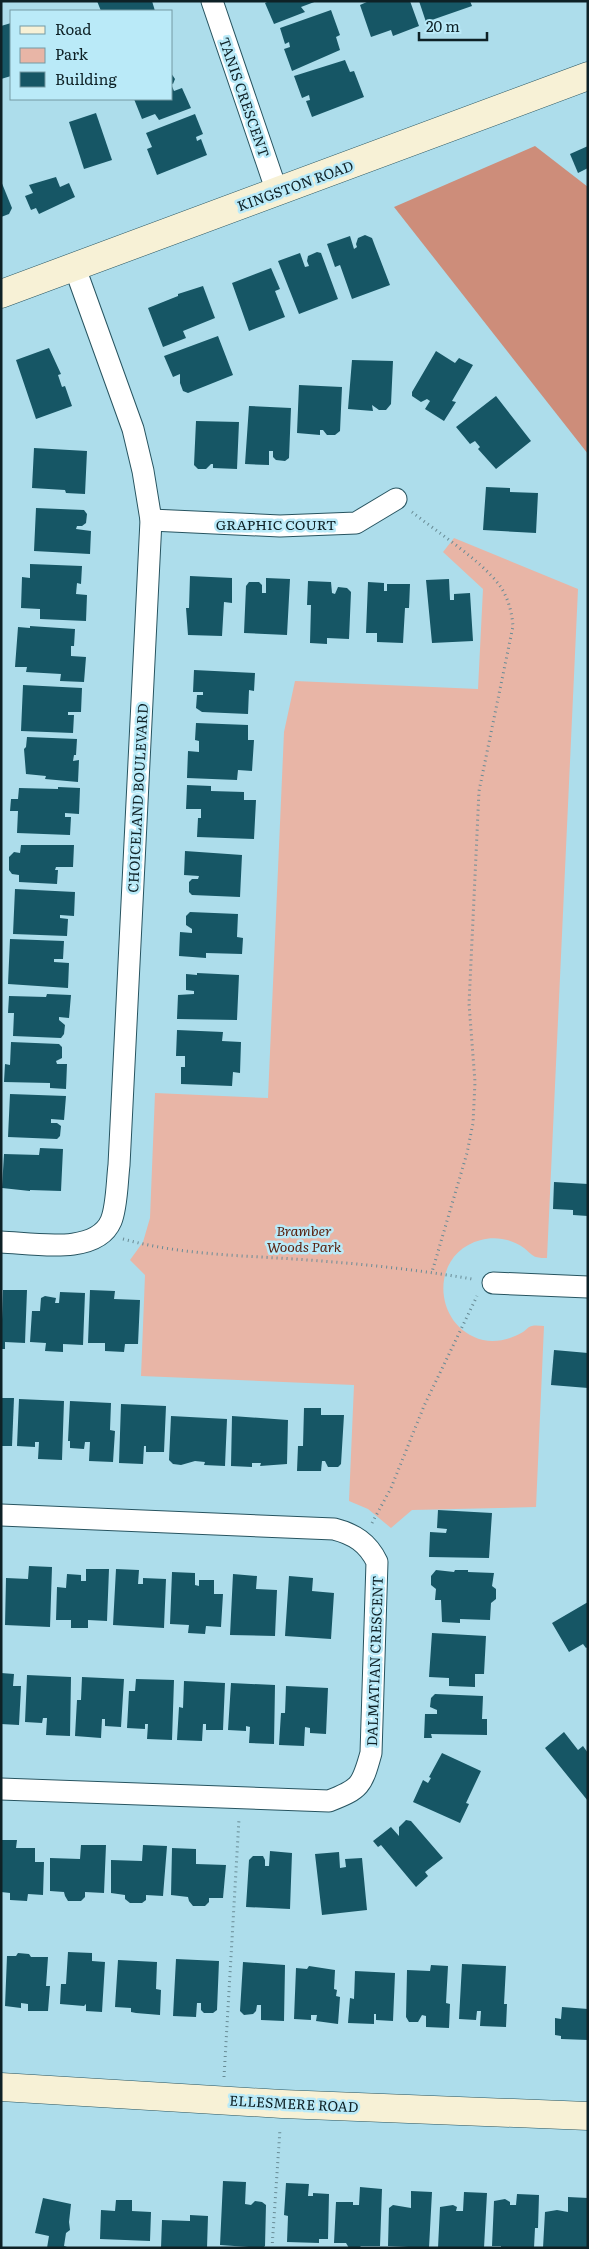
<svg xmlns="http://www.w3.org/2000/svg" width="589" height="2249" viewBox="0 0 589 2249" font-family="Literata,serif">
<style>
.green{fill:#e8b5a6}
.forest{fill:#cd8d7a}
.building{fill:#165665}
.lines{fill:none;stroke-linecap:round;stroke-linejoin:round}
.street-casing{stroke:#275460;stroke-width:23}
.secondary-casing{stroke:#275460;stroke-width:29}
.path{stroke:#688b95;stroke-width:3;stroke-dasharray:1 4;stroke-linecap:butt}
.street{stroke:#fff;stroke-width:21}
.secondary{stroke:#f7f1d6;stroke-width:28}
.labels{text-anchor:middle;dominant-baseline:central;stroke-width:5;stroke-linejoin:round;paint-order:stroke}
.street-label{font-size:14px;fill:#0e2126;stroke:#baeaf8}
.park-label{font-size:14px;font-style:italic;fill:#591f0d;stroke:#baeaf8}
</style>
<rect width="100%" height="100%" fill="#adddeb"/>
<path class="green" d="M454,538L578,589L547,1258C544,1258 539,1258 536,1257C532,1256 528,1251 524,1248C512,1239 495,1236 481,1240C429,1253 432,1327 483,1340C497,1343 511,1339 523,1332C526,1330 529,1326 532,1326C536,1325 540,1326 544,1326L536,1507L412,1510L391,1528L368,1509L349,1501L354,1385L141,1376L145,1275L130,1260L143,1242L150,1218L155,1093L268,1098L284,732L295,681L478,689L483,589L443,552Z"/>
<polygon class="forest" points="535,146 588,187 588,454 394,207"/>
<g class="building">
<polygon points="97,1 152,1 155,11 101,11"/>
<polygon points="269,1 317,1 301,7 305,12 274,24 265,3"/>
<polygon points="369,1 410,1 419,26 393,36 391,30 371,37 360,5"/>
<polygon points="419,1 470,1 472,6 426,22"/>
<polygon points="331,10 340,35 336,37 340,50 292,71 284,49 290,47 289,42 285,44 280,28"/>
<polygon points="11,23 11,76 1,79 1,26"/>
<polygon points="345,60 350,72 354,71 364,97 312,117 306,101 310,100 309,95 302,98 294,76"/>
<polygon points="171,73 175,79 173,84 171,83"/>
<polygon points="171,84 174,91 182,88 191,108 159,120 155,114 142,119 134,99 171,99"/>
<polygon points="96,113 112,160 84,169 69,122"/>
<polygon points="195,114 203,134 196,137 197,141 201,139 207,155 157,175 147,149 152,147 146,133"/>
<polygon points="588,146 588,168 578,173 570,154"/>
<polygon points="56,177 60,187 69,183 75,197 39,214 36,208 31,210 25,196 33,193 29,185"/>
<polygon points="1,181 12,208 9,214 1,217"/>
<polygon points="365,235 372,238 375,246 390,285 352,299 340,265 335,267 327,244 350,236 354,249 357,247 356,244 358,238"/>
<polygon points="317,252 321,253 338,299 299,314 278,261 300,253 305,267 309,266 307,261 308,256"/>
<polygon points="271,268 280,289 275,291 285,317 249,331 232,283"/>
<polygon points="203,286 215,318 183,331 186,338 163,347 148,308 178,296 178,294"/>
<polygon points="218,336 233,375 188,393 183,391 180,383 180,374 173,377 164,356"/>
<polygon points="49,348 61,374 58,375 62,387 65,386 72,406 36,419 16,360"/>
<polygon points="436,351 455,363 459,358 473,365 452,401 456,402 444,421 425,409 430,401 427,399 421,402 412,396 412,392"/>
<polygon points="352,360 393,361 391,404 386,410 379,410 372,405 373,411 348,409"/>
<polygon points="299,385 342,387 340,431 335,435 327,435 323,430 320,430 320,435 297,433"/>
<polygon points="496,396 531,441 496,469 478,449 480,447 475,441 470,444 456,427"/>
<polygon points="249,406 291,408 289,458 285,461 276,460 273,457 273,451 269,451 269,465 245,464"/>
<polygon points="196,421 239,422 237,469 213,468 213,464 211,464 206,469 198,469 194,465"/>
<polygon points="34,448 87,451 85,494 66,493 65,490 32,488"/>
<polygon points="486,487 510,488 510,492 538,493 536,533 483,530"/>
<polygon points="36,508 84,510 87,514 86,523 82,526 77,526 76,529 91,531 90,554 34,551"/>
<polygon points="30,564 82,566 81,584 77,583 76,594 87,595 86,621 40,619 40,609 21,608 22,577 30,578"/>
<polygon points="190,576 232,578 232,603 224,602 222,636 188,635 186,608 189,608"/>
<polygon points="266,578 290,579 287,635 244,633 246,586 249,582 259,582 262,585 262,593 266,593"/>
<polygon points="449,579 450,600 454,600 454,594 470,593 473,641 432,643 426,580"/>
<polygon points="308,581 331,582 332,593 335,594 338,587 347,588 351,592 349,639 327,638 327,644 310,643 311,605 307,605"/>
<polygon points="368,582 384,583 384,591 387,591 387,584 410,584 409,608 405,608 403,643 377,642 377,633 366,633"/>
<polygon points="30,626 75,629 74,646 71,646 71,656 86,657 84,682 60,681 61,674 26,672 27,667 15,667 18,627 30,628"/>
<polygon points="194,670 255,673 254,691 249,690 248,714 202,712 196,708 197,695 203,695 203,692 193,692"/>
<polygon points="23,685 82,688 81,712 68,712 68,715 74,715 73,733 21,731"/>
<polygon points="196,723 248,725 248,740 254,740 252,771 238,770 237,780 187,778 188,751 199,752 199,741 195,740"/>
<polygon points="27,737 77,739 76,755 74,755 73,761 79,760 78,782 45,779 46,776 26,774 24,749 26,747"/>
<polygon points="187,785 211,786 211,791 244,792 244,800 256,800 254,839 197,837 198,818 201,818 201,809 186,809"/>
<polygon points="58,787 80,788 79,814 65,813 65,817 71,817 70,835 17,833 18,811 10,811 11,799 18,799 19,788 58,789"/>
<polygon points="21,845 74,845 73,867 56,867 55,870 58,870 57,884 19,882 19,875 12,874 9,870 9,857 14,852 20,853"/>
<polygon points="185,851 242,855 240,897 192,895 189,892 189,882 192,879 198,879 199,876 184,875"/>
<polygon points="15,889 75,892 74,916 60,915 60,918 68,919 67,936 13,934"/>
<polygon points="190,912 238,914 237,937 243,938 242,954 206,953 206,958 179,956 180,932 192,933 192,929 186,925 186,916"/>
<polygon points="10,939 64,941 63,959 54,959 54,962 69,963 68,988 8,984"/>
<polygon points="197,973 239,975 237,1020 177,1019 178,995 194,994 194,991 186,990 186,974 197,975"/>
<polygon points="47,994 71,995 69,1018 59,1017 59,1020 65,1025 64,1034 61,1038 13,1036 14,1013 8,1013 9,996 46,997"/>
<polygon points="177,1030 223,1032 222,1041 241,1042 240,1073 233,1072 232,1086 181,1084 181,1067 185,1067 185,1056 176,1056"/>
<polygon points="11,1042 59,1044 62,1047 62,1058 56,1061 57,1064 67,1064 66,1089 50,1088 50,1083 4,1082 5,1064 10,1065"/>
<polygon points="10,1094 66,1096 64,1120 51,1119 51,1123 57,1123 61,1126 60,1136 57,1139 8,1137"/>
<polygon points="40,1148 63,1149 61,1191 30,1190 30,1191 2,1188 4,1154 39,1155"/>
<polygon points="554,1182 588,1184 588,1216 573,1215 573,1210 553,1209"/>
<polygon points="3,1290 27,1290 25,1343 5,1342 5,1349 1,1349"/>
<polygon points="90,1290 115,1291 114,1299 140,1300 138,1344 125,1344 124,1352 105,1351 105,1343 88,1343"/>
<polygon points="60,1292 85,1293 83,1345 63,1344 63,1352 45,1351 46,1343 30,1342 32,1311 40,1311 41,1298 45,1296 56,1298 55,1303 59,1303"/>
<polygon points="554,1350 588,1353 588,1388 551,1385"/>
<polygon points="1,1398 14,1398 12,1446 1,1446"/>
<polygon points="19,1399 64,1401 62,1460 38,1459 39,1442 35,1442 35,1447 17,1446"/>
<polygon points="70,1401 111,1403 110,1430 115,1431 113,1462 89,1461 90,1442 85,1442 84,1449 70,1448 70,1441 68,1441"/>
<polygon points="121,1404 166,1406 164,1452 146,1452 146,1446 144,1446 143,1464 119,1463"/>
<polygon points="304,1408 321,1408 321,1415 344,1415 341,1464 338,1467 328,1467 325,1461 322,1461 321,1471 297,1471 298,1446 303,1446"/>
<polygon points="171,1416 227,1419 225,1466 204,1465 205,1462 195,1461 181,1465 173,1464 169,1460"/>
<polygon points="232,1416 288,1420 287,1464 260,1466 261,1463 252,1463 252,1467 231,1466"/>
<polygon points="438,1510 492,1513 489,1558 429,1557 430,1532 446,1533 447,1529 437,1528"/>
<polygon points="29,1566 52,1567 50,1627 5,1625 6,1578 28,1579"/>
<polygon points="86,1569 109,1569 107,1621 88,1620 88,1628 71,1628 71,1620 56,1620 57,1587 66,1588 67,1574 81,1575 81,1581 86,1581"/>
<polygon points="116,1569 139,1570 138,1584 143,1584 143,1578 166,1579 164,1628 113,1625"/>
<polygon points="436,1570 454,1572 455,1570 468,1570 468,1572 494,1573 492,1586 496,1589 496,1599 491,1603 490,1620 460,1619 460,1623 442,1622 441,1600 435,1600 436,1589 431,1585 431,1576"/>
<polygon points="172,1572 195,1573 195,1585 199,1586 199,1580 214,1580 214,1594 223,1594 221,1627 206,1626 205,1634 188,1633 189,1625 170,1624"/>
<polygon points="233,1574 257,1576 256,1589 277,1590 275,1636 230,1635"/>
<polygon points="289,1576 313,1578 312,1591 334,1593 331,1639 285,1636"/>
<polygon points="588,1602 588,1647 586,1648 583,1644 569,1652 552,1623"/>
<polygon points="432,1633 486,1636 484,1674 475,1674 475,1687 449,1686 449,1678 429,1677"/>
<polygon points="1,1673 14,1674 13,1686 21,1686 19,1725 1,1724"/>
<polygon points="27,1675 71,1677 70,1736 46,1735 47,1718 43,1718 42,1723 25,1722"/>
<polygon points="82,1677 124,1679 121,1727 105,1726 105,1719 102,1719 101,1738 75,1736 77,1700 81,1700"/>
<polygon points="136,1679 174,1680 172,1740 147,1739 148,1724 145,1724 145,1729 127,1728 129,1691 135,1691"/>
<polygon points="184,1681 225,1683 223,1730 206,1730 206,1724 203,1724 202,1741 177,1740 179,1707 183,1708"/>
<polygon points="231,1683 275,1685 274,1744 249,1743 250,1727 246,1726 246,1731 228,1730"/>
<polygon points="286,1686 328,1688 326,1734 310,1733 310,1728 305,1727 304,1746 279,1745 281,1713 285,1713"/>
<polygon points="435,1694 483,1696 482,1719 487,1719 487,1735 431,1734 432,1738 424,1738 425,1714 437,1714 437,1710 430,1707 431,1698"/>
<polygon points="564,1732 578,1750 583,1746 588,1753 588,1801 545,1748"/>
<polygon points="442,1753 481,1771 466,1803 469,1804 460,1823 413,1802 423,1780 428,1783 431,1778 429,1777"/>
<polygon points="406,1820 411,1821 443,1858 425,1872 428,1876 416,1887 381,1845 378,1847 373,1841 391,1827 399,1836 399,1827"/>
<polygon points="1,1840 17,1840 16,1848 35,1848 35,1862 44,1862 43,1895 28,1894 27,1901 10,1900 10,1893 1,1892"/>
<polygon points="81,1845 106,1845 104,1893 85,1892 85,1897 81,1901 68,1901 65,1896 64,1892 50,1891 50,1858 80,1859"/>
<polygon points="143,1845 167,1846 163,1896 146,1895 146,1900 142,1903 130,1903 125,1899 125,1895 111,1893 111,1860 142,1861"/>
<polygon points="172,1848 196,1849 196,1864 226,1865 223,1898 209,1898 209,1902 205,1906 193,1906 189,1901 188,1897 171,1895"/>
<polygon points="270,1851 292,1853 290,1909 246,1907 249,1860 253,1856 263,1856 265,1860 265,1866 269,1866"/>
<polygon points="339,1852 340,1868 346,1867 345,1859 362,1858 367,1910 322,1915 315,1854"/>
<polygon points="68,1952 92,1953 92,1961 105,1962 102,2012 86,2011 86,2004 84,2006 60,2004 61,1984 66,1984"/>
<polygon points="18,1953 29,1954 31,1957 48,1957 46,1986 50,1986 48,2011 28,2011 28,2004 21,2003 21,2008 5,2006 7,1956 16,1956"/>
<polygon points="176,1959 219,1961 217,2010 213,2013 204,2013 201,2010 201,2003 197,2003 196,2017 173,2016"/>
<polygon points="118,1960 157,1962 156,1989 161,1990 160,2015 136,2013 131,2012 131,2008 115,2007"/>
<polygon points="243,1962 285,1965 284,2021 261,2020 261,2005 257,2005 256,2011 253,2014 244,2015 240,2011"/>
<polygon points="462,1964 506,1966 504,2004 507,2004 506,2027 480,2026 481,2011 477,2011 476,2020 459,2019"/>
<polygon points="431,1965 448,1966 446,2003 450,2004 449,2028 426,2027 426,2016 422,2015 418,2022 409,2022 406,2017 407,1970 430,1971"/>
<polygon points="309,1966 335,1970 334,1989 337,1990 336,1996 340,1997 338,2024 316,2021 317,2015 311,2015 311,2020 294,2019 296,1968 307,1969"/>
<polygon points="355,1971 395,1973 393,2021 376,2020 376,2014 374,2014 374,2024 348,2023 350,1998 354,1999"/>
<polygon points="562,2007 588,2009 588,2040 561,2039 561,2036 555,2035 555,2018 561,2019"/>
<polygon points="223,2181 246,2182 245,2204 251,2205 255,2201 262,2202 266,2205 265,2246 263,2248 220,2245"/>
<polygon points="286,2183 309,2184 308,2196 313,2196 313,2193 329,2194 328,2239 319,2239 319,2243 287,2242 288,2216 284,2215"/>
<polygon points="360,2187 382,2189 380,2246 361,2246 359,2248 349,2248 346,2243 334,2243 336,2202 353,2202 353,2205 359,2205"/>
<polygon points="411,2191 432,2192 429,2248 388,2246 389,2208 393,2205 411,2208"/>
<polygon points="464,2192 487,2193 484,2248 438,2248 440,2207 453,2205 457,2207 456,2211 463,2211"/>
<polygon points="517,2194 539,2195 538,2228 535,2228 534,2248 501,2248 501,2246 492,2246 494,2201 505,2199 510,2202 510,2205 516,2205"/>
<polygon points="568,2197 588,2198 588,2248 543,2248 545,2212 557,2210 568,2212"/>
<polygon points="43,2198 71,2204 69,2222 70,2230 66,2233 64,2246 70,2248 47,2248 49,2236 35,2233"/>
<polygon points="116,2200 132,2200 132,2211 151,2212 150,2241 100,2239 101,2210 115,2211"/>
<polygon points="190,2215 208,2216 207,2248 161,2248 162,2220 190,2221"/>
</g>
<g class="lines">
<defs>
<g id="street">
<polyline points="212,1 277,192"/>
<polyline points="151,520 280,526 356,523 396,499"/>
<path d="M1,1242C32,1243 96,1256 111,1221C117,1207 117,1181 119,1165L151,520L143,471L133,429L75,268"/>
<polyline points="493,1283 588,1287"/>
<path d="M1,1515L334,1529C354,1534 368,1543 377,1562L371,1753C362,1786 360,1789 329,1801L1,1789"/>
</g>
<g id="secondary">
<polyline points="1,294 588,76"/>
<polyline points="1,2087 282,2104 588,2116"/>
</g>
</defs>
<use href="#street" class="street-casing"/>
<use href="#secondary" class="secondary-casing"/>
<g class="path">
<path d="M412,512C437,532 482,561 500,586C508,597 512,613 513,626L479,791L469,1004L475,1082L473,1123L467,1153L432,1272"/>
<path d="M123,1239C174,1253 226,1255 278,1258C343,1262 408,1268 472,1279"/>
<polyline points="372,1523 391,1488 424,1406 477,1296"/>
<polyline points="224,2077 239,1819"/>
<polyline points="272,2248 280,2129"/>
</g>
<use href="#street" class="street"/>
<use href="#secondary" class="secondary"/>
</g>
<g class="labels">
<g class="street-label">
<text transform="translate(245 97) rotate(71)">TANIS CRESCENT</text>
<text transform="translate(295 185) rotate(-20)">KINGSTON ROAD</text>
<text x="276" y="524">GRAPHIC COURT</text>
<text transform="translate(137 798) rotate(-87)">CHOICELAND BOULEVARD</text>
<text transform="translate(374 1661) rotate(-88)">DALMATIAN CRESCENT</text>
<text transform="translate(294 2103) rotate(3)">ELLESMERE ROAD</text>
</g>
<g class="park-label">
<text x="304" y="1230">Bramber<tspan x="304" dy="16">Woods Park</tspan></text>
</g>
</g>
<rect width="589" height="2249" fill="none" stroke="#0e2126" stroke-width="5"/>
<rect x="10" y="10" width="162" height="90" fill="#baeaf8" stroke="#759aa4"/>
<rect x="20" y="26" width="25" height="8" fill="#f7f1d6" stroke="#759aa4"/>
<text x="55" y="35" font-size="15" fill="#0e2126">Road</text>
<rect x="20" y="48" width="25" height="15" fill="#e8b5a6" stroke="#759aa4"/>
<text x="55" y="60" font-size="15" fill="#0e2126">Park</text>
<rect x="20" y="72" width="25" height="15" fill="#165665" stroke="#759aa4"/>
<text x="55" y="85" font-size="15" fill="#0e2126">Building</text>
<path d="M419 32v8h68v-8" fill="none" stroke="#0e2126" stroke-width="2.5"/>
<text x="426" y="32" font-size="15" fill="#0e2126" stroke="#baeaf8" stroke-width="4" paint-order="stroke">20 m</text>
</svg>
